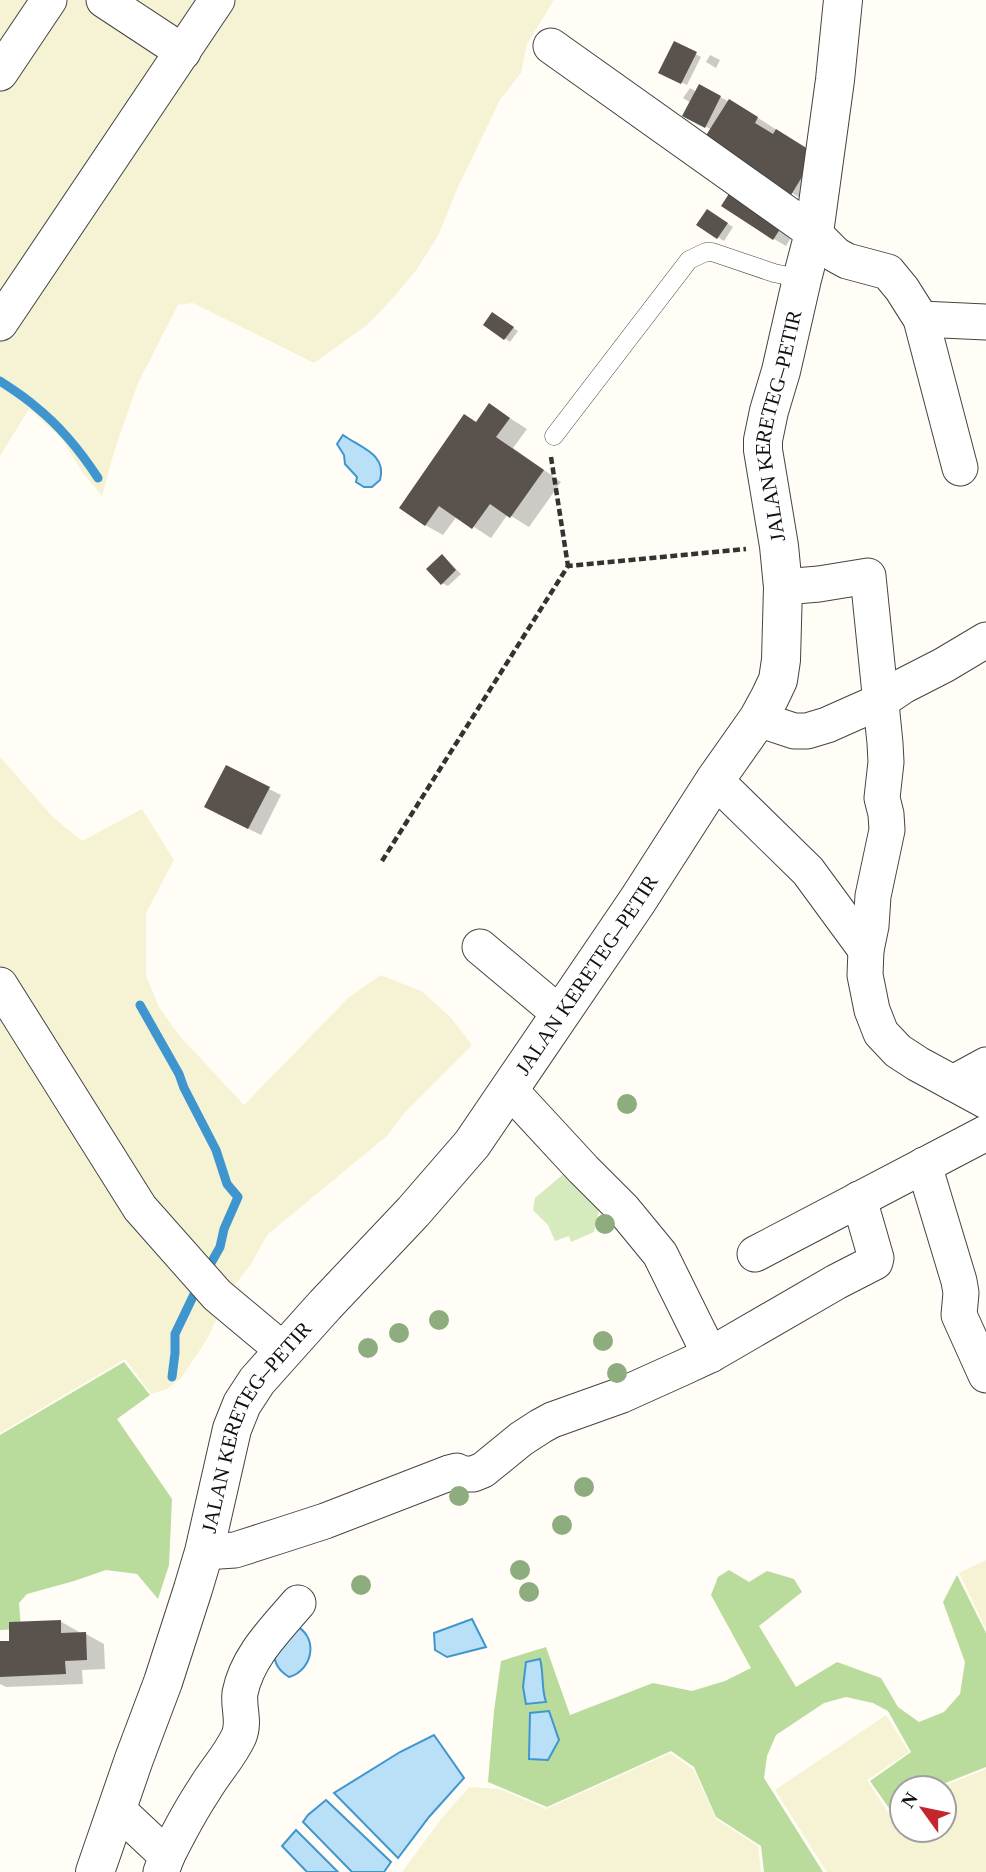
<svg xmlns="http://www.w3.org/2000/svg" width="986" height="1872" viewBox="0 0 986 1872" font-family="Georgia,serif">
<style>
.farmland{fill:#f6f3d4}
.green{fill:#d5ebbd}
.forest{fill:#b9dc9c}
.water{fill:#b9e0f7;stroke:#3f96cf;stroke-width:2}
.shadow{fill:#0003}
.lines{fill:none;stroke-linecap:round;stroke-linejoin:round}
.stream{stroke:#3f96cf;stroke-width:9}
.building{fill:#5a524d}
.service-casing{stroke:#444;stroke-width:19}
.minor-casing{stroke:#444;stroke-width:37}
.tertiary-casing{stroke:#444;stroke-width:40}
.path{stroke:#333;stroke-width:4.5;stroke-dasharray:7 3.5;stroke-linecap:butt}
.service{stroke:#fff;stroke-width:18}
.minor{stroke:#fff;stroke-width:35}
.tertiary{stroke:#fff;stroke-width:38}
.tree{fill:#8dad7f}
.labels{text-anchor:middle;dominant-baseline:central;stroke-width:7;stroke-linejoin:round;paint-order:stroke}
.street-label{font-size:21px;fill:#111;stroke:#fff}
</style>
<rect width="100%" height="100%" fill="#fffdf5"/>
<g class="farmland">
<polygon points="0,0 554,0 527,44 521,73 500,100 458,187 438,236 417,269 394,297 367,325 314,363 193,303 178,305 138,383 114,452 102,496 83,473 61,438 29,409 0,456"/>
<polygon points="0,757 53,817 82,841 142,809 174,860 146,913 146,976 159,1007 178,1034 244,1105 349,997 381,975 423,992 452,1019 472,1045 405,1112 387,1136 267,1235 251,1264 231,1290 206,1341 181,1378 167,1389 151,1394 125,1359 0,1433"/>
<polygon points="986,1560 986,1629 959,1573"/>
<polygon points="886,1715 909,1752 867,1780 889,1814 902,1807 902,1830 944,1830 944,1788 939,1788 986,1769 986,1872 827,1872 775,1790"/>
<polygon points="670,1753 694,1770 716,1819 758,1846 761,1872 402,1872 441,1819 469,1787 500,1789 546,1809"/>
</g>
<polygon class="green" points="572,1167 599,1210 594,1232 571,1242 569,1236 555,1241 548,1225 533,1210 535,1198"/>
<g class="forest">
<polygon points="124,1362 150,1395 117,1419 172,1499 169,1565 158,1599 137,1574 106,1570 74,1581 27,1594 19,1603 21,1629 0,1630 0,1435"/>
<polygon points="729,1570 749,1582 767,1571 794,1579 802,1592 759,1626 796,1687 837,1662 881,1678 898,1707 919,1722 944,1712 960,1694 965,1662 943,1602 957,1575 986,1633 986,1767 933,1788 902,1788 902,1805 891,1811 870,1781 911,1752 888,1711 873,1703 846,1697 824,1703 776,1735 767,1756 764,1778 823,1872 764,1872 761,1846 716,1817 694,1767 671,1751 547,1807 488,1782 494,1711 501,1661 546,1647 570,1715 653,1683 692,1691 725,1681 751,1668 711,1595 718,1577"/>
</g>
<g class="water">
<path d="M343,435C361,448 387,454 380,480L372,487H364L356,482L357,477L345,464L344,455L337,444Z"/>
<polygon points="472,1619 486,1647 447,1657 435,1650 434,1633"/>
<path d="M294,1625C319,1635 314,1670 289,1677C278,1670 275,1664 273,1651Z"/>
<path d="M540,1659C544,1674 541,1688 546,1702L526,1704L523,1687L526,1662Z"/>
<polygon points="549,1711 559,1740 548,1760 529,1759 530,1713"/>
<polygon points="434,1735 464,1778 429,1817 398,1858 334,1793 400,1752"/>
<polygon points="326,1800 391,1862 384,1872 352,1872 303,1822 308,1815"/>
<polygon points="296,1830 338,1872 307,1872 282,1846"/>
</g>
<g class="shadow">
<polygon points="675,43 701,57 687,85 661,72"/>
<polygon points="710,55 720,60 716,68 706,62"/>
<polygon points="699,86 747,111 794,141 810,204 736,159 739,155 712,130 684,115 691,103 683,98 690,88 697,92"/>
<polygon points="732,191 795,231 786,246 774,239"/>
<polygon points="707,211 733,227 724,241 698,225"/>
<polygon points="498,317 518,331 510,342 486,325"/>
<polygon points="489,405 527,429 513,448 561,482 529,527 508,514 491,538 457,516 443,535 425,525 477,423"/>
<polygon points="442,556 447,560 461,574 448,586 442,583"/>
<polygon points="269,789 281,795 261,835 218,814"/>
<polygon points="60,1621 79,1632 79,1634 86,1634 104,1644 105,1669 82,1670 83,1684 6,1687 0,1684 0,1643 11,1642"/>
</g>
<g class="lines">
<g class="stream">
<path d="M0,381C12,389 25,397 36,407C61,427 81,452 98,478"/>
<polyline points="140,1005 179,1074 184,1088 216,1150 227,1184 238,1197 224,1229 220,1247 206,1272"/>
<polyline points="172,1377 175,1353 175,1334 199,1284"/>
</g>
</g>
<g class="building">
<polygon points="674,41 697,52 681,84 658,73"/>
<polygon points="699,84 721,96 705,128 682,116"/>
<polygon points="729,99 758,117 755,123 773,134 776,129 816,154 791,195 734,160 736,156 705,137"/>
<polygon points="732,189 784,223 773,240 721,206"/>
<polygon points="707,209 728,223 717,239 696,225"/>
<polygon points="492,312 514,327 504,340 483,325"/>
<polygon points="489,403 510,418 496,437 544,470 510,518 490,504 472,529 439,506 425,526 399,508 464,414 476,422"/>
<polygon points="442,554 456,570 441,585 426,569"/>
<polygon points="226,765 270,787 248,829 204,807"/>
<polygon points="61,1620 61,1633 86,1632 87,1660 65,1661 66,1674 0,1677 0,1641 9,1641 9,1622"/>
</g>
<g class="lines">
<defs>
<polyline id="service" points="554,436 689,260 706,252 712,252 774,273 802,279"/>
<g id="minor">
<polyline points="104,0 183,52"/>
<polyline points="551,46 814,233 836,255 847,261 888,272 902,289 921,319 960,468"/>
<polyline points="0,73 49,0"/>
<polyline points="921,319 986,322"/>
<polyline points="0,323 217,0"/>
<polyline points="783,587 819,584 868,576 885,743 886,762 882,798 886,814 887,830 873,896 871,926 866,950 865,975 872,1010 881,1033 898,1051 918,1064 986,1101"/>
<polyline points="758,719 794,731 807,731 827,725 881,701 903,686 944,665 986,640"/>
<polyline points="715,780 808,871 866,950"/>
<polyline points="480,947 560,1014"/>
<polyline points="0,985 140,1208 217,1295 284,1351"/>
<polyline points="953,1083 986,1065"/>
<polyline points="509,1089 583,1169 623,1209 660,1254 710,1355"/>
<polyline points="924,1165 959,1281 961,1293 959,1315 986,1375"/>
<polyline points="755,1254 986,1133"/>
<polyline points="204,1552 235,1550 285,1534 325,1521 449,1473 457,1471 462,1474 473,1474 483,1470 521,1439 541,1426 552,1420 622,1395 682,1368 710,1355 836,1282 875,1262 876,1258 859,1199"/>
<polyline points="117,1809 167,1856 161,1872"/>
<path d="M167,1856C178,1834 190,1811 204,1790C215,1771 230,1756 239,1736C245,1721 238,1708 240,1693C247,1657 275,1630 298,1603"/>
</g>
<g id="tertiary">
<path id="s1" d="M95,1872L134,1759L163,1682L193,1589L204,1552L232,1429L242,1404L257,1381L325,1305L413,1212L472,1144L638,900L715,780L758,719L770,697L778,680L781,660L783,587L779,546L763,450V440L769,411L781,371L802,279L814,233L835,80L843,0"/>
</g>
</defs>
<use href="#service" class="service-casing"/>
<use href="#minor" class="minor-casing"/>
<use href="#tertiary" class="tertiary-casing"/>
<g class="path">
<polyline points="551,457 568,566"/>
<polyline points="382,861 568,566 746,549"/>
</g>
<use href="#service" class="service"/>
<use href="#minor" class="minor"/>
<use href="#tertiary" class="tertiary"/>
</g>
<g class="tree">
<circle cx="627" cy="1104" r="10"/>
<circle cx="605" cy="1224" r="10"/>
<circle cx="439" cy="1320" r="10"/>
<circle cx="399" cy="1333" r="10"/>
<circle cx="603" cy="1341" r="10"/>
<circle cx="368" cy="1348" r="10"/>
<circle cx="617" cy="1373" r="10"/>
<circle cx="584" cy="1487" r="10"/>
<circle cx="459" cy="1496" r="10"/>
<circle cx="562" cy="1525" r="10"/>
<circle cx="520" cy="1570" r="10"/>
<circle cx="361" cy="1585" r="10"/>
<circle cx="529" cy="1592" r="10"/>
</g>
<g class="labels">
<g class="street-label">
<text stroke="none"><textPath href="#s1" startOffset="1652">JALAN KERETEG–PETIR</textPath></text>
<text stroke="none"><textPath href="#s1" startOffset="1043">JALAN KERETEG–PETIR</textPath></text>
<text stroke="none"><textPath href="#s1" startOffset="476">JALAN KERETEG–PETIR</textPath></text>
</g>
</g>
<g transform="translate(923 1809) rotate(303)"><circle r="33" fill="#ffffff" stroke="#a0a0a0" stroke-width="2"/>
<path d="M0-5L12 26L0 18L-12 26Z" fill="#c4262e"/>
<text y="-10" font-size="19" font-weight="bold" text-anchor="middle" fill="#111111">N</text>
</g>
</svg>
